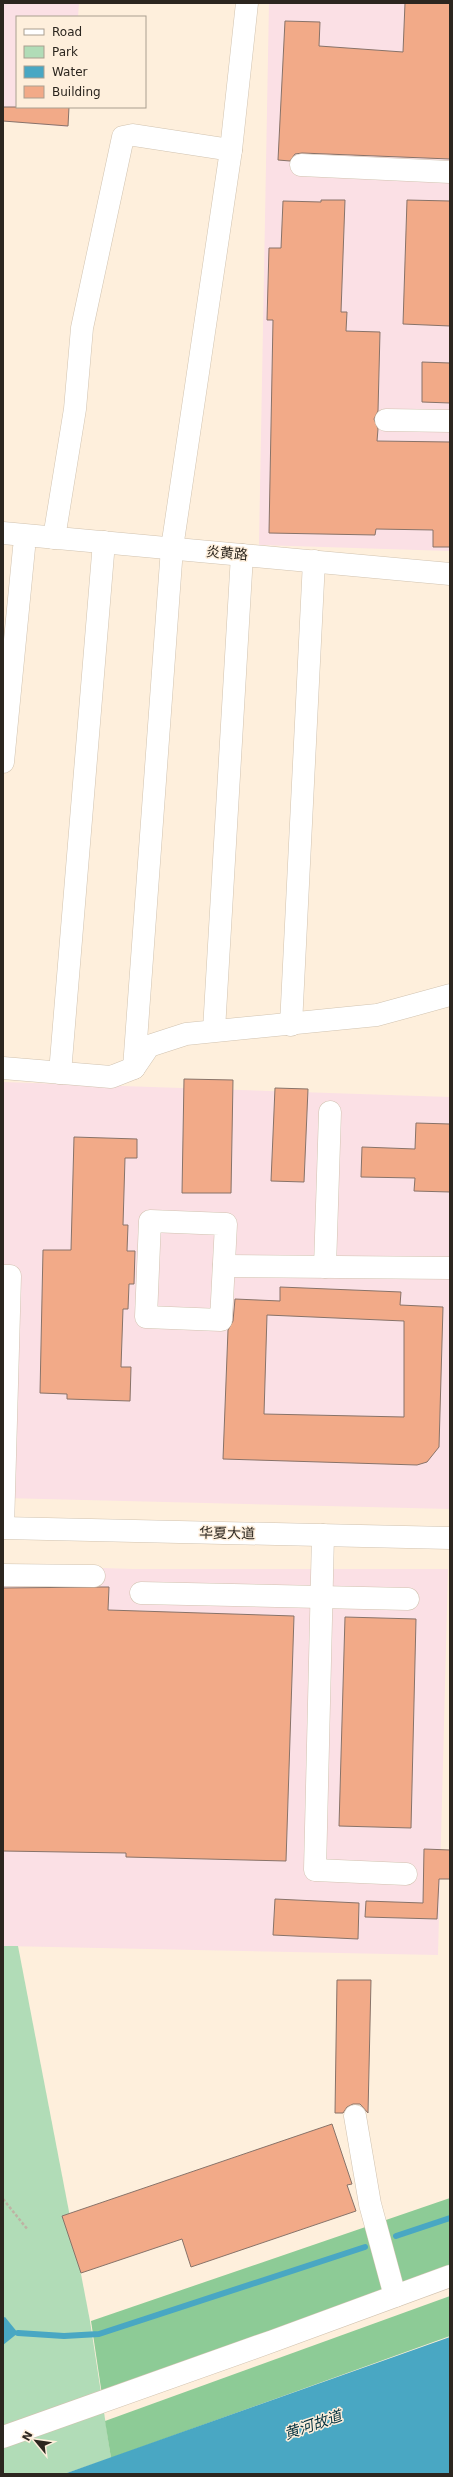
<svg xmlns="http://www.w3.org/2000/svg" width="453" height="2477" viewBox="0 0 453 2477" font-family="'DejaVu Sans','Noto Sans SC',sans-serif">
<style>
.industrial{fill:#fbe0e5}
.green{fill:#b1dcb7}
.forest{fill:#8dcb96}
.water{fill:#49a7c3}
.lines{fill:none;stroke-linecap:round;stroke-linejoin:round}
.stream{stroke:#49a7c3;stroke-width:6}
.building{fill:#f2aa88;stroke:#887369;fill-rule:evenodd}
.minor-casing{stroke:#d1c3b0;stroke-width:23}
.path{stroke:#beb2a3;stroke-width:2.5;stroke-dasharray:3 2;stroke-linecap:butt}
.minor{stroke:#fff;stroke-width:22}
.labels{text-anchor:middle;dominant-baseline:central;stroke-width:3;stroke-linejoin:round;paint-order:stroke}
.street-label{font-size:14px;fill:#2c261f;stroke:#feefdc}
.water-label{font-size:15px;font-style:italic;fill:#083541;stroke:#feefdc}
</style>
<rect width="100%" height="100%" fill="#feefdc"/>
<g class="industrial">
<polygon points="3,3 79,3 78,17 17,17 17,107 69,107 67,127 3,121"/>
<polygon points="269,3 450,3 450,551 259,545"/>
<polygon points="3,1082 450,1097 450,1509 3,1498"/>
<polygon points="3,1565 133,1569 448,1569 438,1955 3,1946"/>
</g>
<polygon class="green" points="3,1946 18,1946 90,2321 111,2458 64,2474 3,2474"/>
<g class="forest">
<polygon points="450,2198 450,2267 102,2395 91,2321"/>
<polygon points="450,2296 450,2336 111,2458 105,2421"/>
</g>
<g class="water">
<polygon points="5,2317 18,2333 3,2345 3,2318"/>
<polygon points="450,2337 450,2474 64,2474"/>
</g>
<g class="lines">
<g class="stream">
<polyline points="396,2236 450,2218"/>
<polyline points="18,2333 64,2336 99,2334 365,2247"/>
</g>
</g>
<g class="building">
<polygon points="405,3 450,3 450,159 302,153 295,154 290,161 278,160 285,21 320,22 319,46 403,52"/>
<polygon points="3,107 69,107 68,126 3,121"/>
<polygon points="321,200 345,200 341,312 347,312 346,331 380,332 378,411 374,419 378,429 377,441 450,442 450,547 433,547 433,530 376,529 375,535 269,533 273,320 267,320 269,248 281,248 283,201 321,202"/>
<polygon points="407,200 450,201 450,326 403,324"/>
<polygon points="422,362 450,363 450,403 422,402"/>
<polygon points="184,1079 233,1080 231,1193 182,1193"/>
<polygon points="275,1088 308,1089 304,1182 271,1181"/>
<polygon points="416,1123 450,1124 450,1192 414,1191 415,1178 361,1177 362,1147 415,1149"/>
<polygon points="74,1137 137,1139 137,1158 125,1158 123,1225 128,1225 127,1251 135,1251 134,1284 129,1284 128,1309 123,1309 121,1367 131,1367 130,1401 67,1399 67,1394 40,1393 43,1250 71,1250"/>
<path d="M280,1287L401,1292L400,1305L443,1307L439,1447L427,1462L417,1465L223,1459L228,1330L233,1321L235,1299L280,1301ZM267,1315L404,1321V1417L264,1414Z"/>
<polygon points="99,1587 109,1587 108,1610 294,1616 286,1861 126,1857 126,1853 3,1851 3,1588"/>
<polygon points="345,1617 416,1619 411,1828 339,1826"/>
<polygon points="424,1849 450,1850 450,1879 439,1879 437,1919 365,1917 366,1901 423,1903"/>
<polygon points="275,1899 359,1903 358,1939 273,1935"/>
<polygon points="337,1980 371,1980 368,2113 360,2104 353,2104 347,2107 343,2113 335,2113"/>
<polygon points="332,2124 352,2184 347,2185 356,2211 191,2267 182,2239 81,2273 62,2216"/>
</g>
<g class="lines">
<defs>
<g id="minor">
<polyline points="301,165 450,172"/>
<polyline points="386,420 450,421"/>
<polyline points="3,533 450,574"/>
<polyline points="54,538 75,409 82,328 123,137 133,135 231,150"/>
<polyline points="3,762 24,548"/>
<polyline points="291,1025 314,561"/>
<polyline points="214,1030 242,555"/>
<polyline points="3,1068 111,1077 134,1068 149,1046 186,1034 377,1015 450,995"/>
<polyline points="134,1068 172,548 231,150 247,3"/>
<polyline points="60,1073 104,542"/>
<polygon points="150,1221 226,1224 221,1320 146,1317"/>
<polyline points="224,1266 450,1268"/>
<polyline points="325,1267 330,1112"/>
<polyline points="3,1276 10,1276 3,1528"/>
<polyline points="3,1528 450,1538"/>
<polyline points="323,1535 315,1870 406,1874"/>
<polyline points="3,1575 94,1576"/>
<polyline points="141,1593 408,1599"/>
<polyline points="355,2116 370,2204 395,2296"/>
<polyline points="3,2437 273,2341 450,2276"/>
</g>
</defs>
<use href="#minor" class="minor-casing"/>
<polyline class="path" points="3,2199 28,2230"/>
<use href="#minor" class="minor"/>
</g>
<g class="labels">
<g class="street-label">
<text transform="translate(227 553) rotate(5)">炎黄路</text>
<text transform="translate(227 1533) rotate(1)">华夏大道</text>
</g>
<g class="water-label">
<text transform="translate(313 2425) rotate(-19)">黄河故道</text>
</g>
</g>
<rect width="453" height="2477" fill="none" stroke="#2c261f" stroke-width="8"/>
<rect x="16" y="16" width="130" height="92" fill="#feefdc" stroke="#aa9f90"/>
<rect x="24" y="29" width="20" height="6" fill="#ffffff" stroke="#aa9f90"/>
<text x="52" y="36" font-size="12" fill="#2c261f">Road</text>
<rect x="24" y="46" width="20" height="12" fill="#b1dcb7" stroke="#aa9f90"/>
<text x="52" y="56" font-size="12" fill="#2c261f">Park</text>
<rect x="24" y="66" width="20" height="12" fill="#49a7c3" stroke="#aa9f90"/>
<text x="52" y="76" font-size="12" fill="#2c261f">Water</text>
<rect x="24" y="86" width="20" height="12" fill="#f2aa88" stroke="#aa9f90"/>
<text x="52" y="96" font-size="12" fill="#2c261f">Building</text>
<g transform="translate(36 2441) rotate(299)" stroke="#feefdc" stroke-width="3" paint-order="stroke">
<path d="M0-3L7 15L0 10L-7 15Z" fill="#2c261f"/>
<text y="-6" font-size="11" font-weight="bold" text-anchor="middle" fill="#2c261f">N</text>
</g>
</svg>
